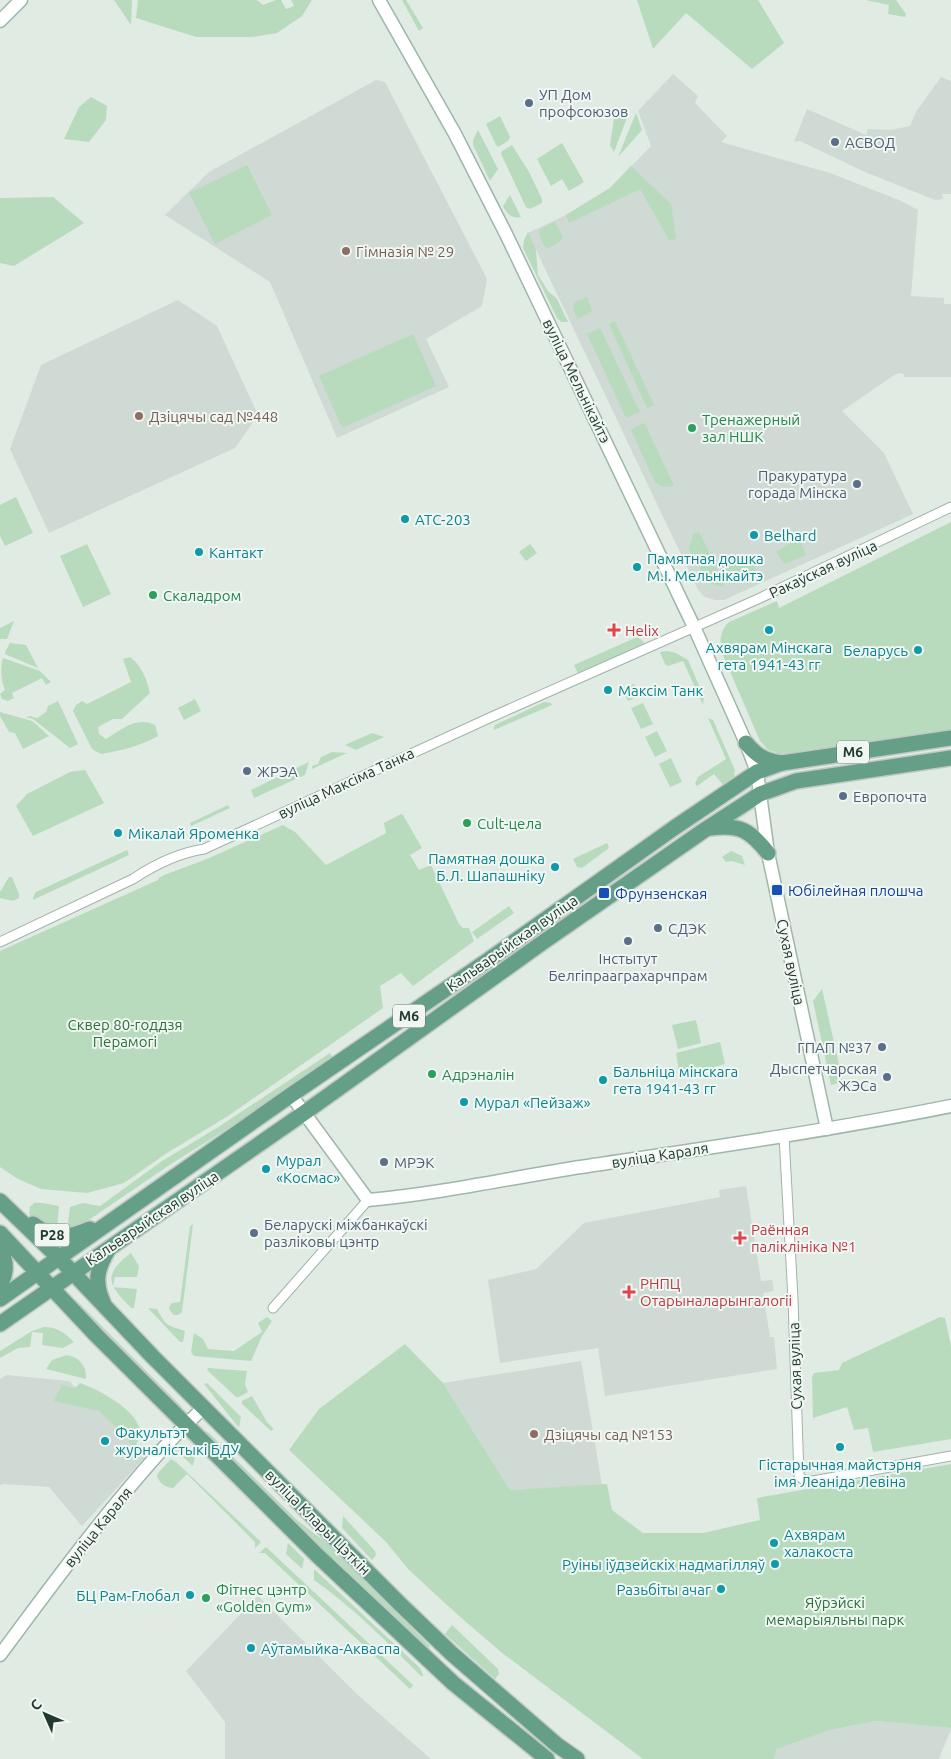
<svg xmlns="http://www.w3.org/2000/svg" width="951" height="1759" viewBox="0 0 951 1759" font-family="Ubuntu,sans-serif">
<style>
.built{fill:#cedad3}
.green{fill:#b9dbbd}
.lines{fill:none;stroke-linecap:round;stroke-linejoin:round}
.street-casing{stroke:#a3b2aa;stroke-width:11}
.secondary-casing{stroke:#9fb6aa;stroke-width:15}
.primary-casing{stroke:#c1c8c5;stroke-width:18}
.street{stroke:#fff;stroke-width:9}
.secondary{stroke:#fff;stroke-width:12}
.primary{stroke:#669f87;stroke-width:15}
.service-dot{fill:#5c6f8a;stroke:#f0f7f3;stroke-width:2}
.education-dot{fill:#8d6e63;stroke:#f0f7f3;stroke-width:2}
.leisure-dot{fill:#2e9e5b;stroke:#f0f7f3;stroke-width:2}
.culture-dot{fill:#0f9aa8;stroke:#f0f7f3;stroke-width:2}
.health-dot{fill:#e0444e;stroke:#f0f7f3;stroke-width:2}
.transit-dot{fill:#1a4fb4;stroke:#f0f7f3;stroke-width:2}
.labels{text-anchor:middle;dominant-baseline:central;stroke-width:4;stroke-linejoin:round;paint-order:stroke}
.shield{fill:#f0f7f3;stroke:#5f736a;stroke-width:1}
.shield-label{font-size:14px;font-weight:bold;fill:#213a30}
.service-label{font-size:15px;fill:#4e5e75;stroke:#f0f7f3;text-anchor:start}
.education-label{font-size:15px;fill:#785e54;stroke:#f0f7f3;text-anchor:start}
.street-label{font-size:15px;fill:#213a30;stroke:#f0f7f3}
.leisure-label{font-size:15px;fill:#27864d;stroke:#f0f7f3;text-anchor:start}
.culture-label{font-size:15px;fill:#0d838f;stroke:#f0f7f3;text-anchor:start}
.health-label{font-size:15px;fill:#be3a42;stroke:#f0f7f3;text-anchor:start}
.transit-label{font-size:15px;fill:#164399;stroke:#f0f7f3;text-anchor:start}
.park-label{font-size:15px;fill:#2d703c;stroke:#f0f7f3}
</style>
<rect width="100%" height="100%" fill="#e0ebe4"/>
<g class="built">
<polygon points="673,74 698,96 695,103 727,136 721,142 830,173 899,200 918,210 911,296 944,298 944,304 951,304 951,377 904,377 904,374 899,373 894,375 842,411 884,453 913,514 724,600 715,600 705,597 698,590 528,233 566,215 610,188 651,146 638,111"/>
<polygon points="941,77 951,81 951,194 942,194 943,199 935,200 865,172 800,141 794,142 807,109 866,135 868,129 891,130 910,126 916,112"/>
<polygon points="376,80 385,82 487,279 482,306 426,339 449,387 337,438 270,282 165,215 209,172"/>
<polygon points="178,300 217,326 258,415 235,448 49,533 10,449 41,365"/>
<polygon points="746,1186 761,1281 772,1280 774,1291 763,1293 770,1337 774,1337 777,1369 605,1396 598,1348 500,1363 488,1280 536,1269 584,1223 720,1197 719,1190"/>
<polygon points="581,1361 602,1485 510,1490 443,1383"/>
<polygon points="7,1375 69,1381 146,1456 82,1526 49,1487 2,1484 0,1486 0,1379"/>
<polygon points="258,1596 359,1696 431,1759 225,1759 225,1722 186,1671"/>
<polygon points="877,1721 951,1728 951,1729 939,1759 774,1759 777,1749 830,1730"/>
</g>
<g class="green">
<polygon points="114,0 132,0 131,25"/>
<polygon points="138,0 257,0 263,5 276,0 281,0 286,9 294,6 291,0 312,0 302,16 277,33 252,37 196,37 136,18"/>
<polygon points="402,0 406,0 423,28 419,31"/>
<polygon points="637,0 758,0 784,43 752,69 686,13 653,49"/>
<polygon points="866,0 896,0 906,14 905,17 888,14 889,5"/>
<polygon points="91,97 107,106 106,120 89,142 64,139 79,107"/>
<polygon points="615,111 628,115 614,152 610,145"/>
<polygon points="636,113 642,130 618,157"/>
<polygon points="500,116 510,137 508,141 498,147 496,145 486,124"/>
<polygon points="478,130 498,169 490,181 473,145 473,140"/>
<polygon points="562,143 584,182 569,191 562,179 551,186 537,159"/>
<polygon points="512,145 529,172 542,199 542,203 530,209 526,207 501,154 502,151"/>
<polygon points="247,165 272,215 215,244 189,193"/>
<polygon points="631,166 671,204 676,239 669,240 640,189 569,223 566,215 610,188"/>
<path d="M510,195L521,217C512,219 506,213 503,206Z"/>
<polygon points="53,197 84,223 14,266 0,263 0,198"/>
<polygon points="555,222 563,237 560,242 546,249 539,235 540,229"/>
<polygon points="528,232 536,250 538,275 548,291 557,299 568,322 561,322 557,318 523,248 524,240"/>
<polygon points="587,297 592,311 578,319 573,309 575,302"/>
<polygon points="615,321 654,405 647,408 609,324"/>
<polygon points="600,328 640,412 626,418 587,334"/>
<polygon points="413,334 436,386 342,428 319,376"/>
<polygon points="643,423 645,424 674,486 663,487 655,482 631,430 631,429"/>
<polygon points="16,497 33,533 5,546 0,536 0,505"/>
<path d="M951,522V730L780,754L767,749L760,741L722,653C719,642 720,630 729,622L777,601L779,608Z"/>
<polygon points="699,532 710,553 709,557 698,562 694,561 689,548 693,534"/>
<polygon points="799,538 806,555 784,564 776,552"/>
<polygon points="87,544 111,594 83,607 60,556"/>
<polygon points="530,544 537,553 526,561 519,552"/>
<polygon points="727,556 729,564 754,558 756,575 732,585 721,558"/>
<polygon points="712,562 714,563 724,586 721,587 704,581 699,567"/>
<polygon points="14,621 7,639 0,639 0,628"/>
<polygon points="637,637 643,641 645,645 578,674 574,665"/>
<polygon points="10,643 26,645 38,668 5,654 5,652"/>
<polygon points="667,651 676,653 688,660 704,697 703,705 683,661 668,666 665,664 660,652"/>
<path d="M130,657C142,666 146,678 150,693L122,719H113L98,727L99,734L106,739C122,729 137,716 155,725L158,736C141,746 120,751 101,754L92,749L73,711L76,705L82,701L87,704L131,682L123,659Z"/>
<path d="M3,658L40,671L51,682L46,685L42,678L12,693L14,698L8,701L2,699L0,694L5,690C1,680 0,667 3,658Z"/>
<polygon points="634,684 639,696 628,701 622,689"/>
<polygon points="195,699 201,711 184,720 178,708"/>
<polygon points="58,701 78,744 70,748 33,719 26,717 30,716 37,718 46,712 48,706"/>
<polygon points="544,702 551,703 552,705 494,730 494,727 495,725"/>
<polygon points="643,703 653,724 641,729 631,708"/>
<polygon points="0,712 32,721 49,736 23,749 15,733 9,732 0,716"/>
<polygon points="708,718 713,720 735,770 734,778 724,786 714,774 697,786 695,784 698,777 726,759"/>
<polygon points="657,731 667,751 655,757 645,737"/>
<polygon points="372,733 384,737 356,750 345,745"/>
<polygon points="332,752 347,753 312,769 312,766 318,764 321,757"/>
<polygon points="671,758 682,782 670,787 659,764"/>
<polygon points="309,762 305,775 254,798 251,790"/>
<polygon points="85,770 104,803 33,836 16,806 27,794 70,772"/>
<polygon points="228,805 230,808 191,826 190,823"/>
<polygon points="401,814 403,815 422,848 410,855 419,870 431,865 459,924 463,928 469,928 474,941 413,986 401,973 380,986 383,1008 228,1116 167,1153 124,1183 87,1193 41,1189 18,1179 0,1167 0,951 158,880 159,878 164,875 207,859 283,825 295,832 326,865 386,833 384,823"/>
<polygon points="607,843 609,848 582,868 577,867 573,859"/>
<polygon points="127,850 129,855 33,900 33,898 36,892"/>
<polygon points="731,851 742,856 745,865 732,861 726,862 722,857"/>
<polygon points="9,877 12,877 19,894 19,898 13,901 0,898 0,892"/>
<polygon points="509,906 514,913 477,939 472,932"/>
<polygon points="822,989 843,1082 831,1085 813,1001"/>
<polygon points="696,1020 701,1043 678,1049 672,1025"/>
<polygon points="720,1042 725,1064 680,1077 676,1053"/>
<path d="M330,1053L333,1058L246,1117L168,1166L83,1224L65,1232L37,1222L29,1214L30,1207L34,1203C43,1202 50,1205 59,1206L57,1229L67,1230L70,1207L83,1203L100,1206L162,1161L220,1126Z"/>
<polygon points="193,1224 182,1312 178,1315 174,1315 170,1311 169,1307 172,1303 180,1302 190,1226"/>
<path d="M131,1253L139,1266L137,1277H115L113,1287L137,1289L134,1308H131C109,1285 101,1276 131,1253Z"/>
<polygon points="76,1300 181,1406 183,1412 74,1304"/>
<path d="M148,1308L157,1309C167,1327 165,1324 185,1331L183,1342H180Z"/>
<polygon points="267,1317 272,1321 262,1336 251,1361 194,1356 191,1352 194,1333 203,1339 208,1349 234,1351 262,1332 258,1323"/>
<polygon points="940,1317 945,1318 951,1346 951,1439 873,1452 868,1428 854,1430 847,1407 813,1418 812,1377 814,1373 839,1370 842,1363"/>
<path d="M44,1327C57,1327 65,1333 74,1342L63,1348L42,1345L43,1333L32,1332L30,1347L18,1348L0,1358V1351L32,1331Z"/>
<polygon points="405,1344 443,1383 510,1490 607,1484 612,1510 643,1533 703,1533 760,1520 757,1498 951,1464 951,1728 877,1721 830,1730 777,1749 774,1759 643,1759 501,1652 459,1616 409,1570 386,1542 289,1450 319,1409"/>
<path d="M67,1355C79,1357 87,1366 86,1379L46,1369L52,1360Z"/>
<polygon points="208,1368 247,1371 245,1384 248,1392 239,1397 236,1397 207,1370"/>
<path d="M80,1383C98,1389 137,1410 140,1430C140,1436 137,1442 135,1448L128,1441L129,1440L99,1411L54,1401L62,1385L75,1388Z"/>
<polygon points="207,1383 241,1417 239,1428 204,1384"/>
<polygon points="252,1396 267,1422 274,1429 271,1431 242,1404 242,1401"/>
<polygon points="203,1431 208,1432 296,1519 338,1552 378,1594 429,1645 430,1650 428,1650 420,1644"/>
<polygon points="181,1447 189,1449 195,1455 193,1466 174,1449"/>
<path d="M171,1459L177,1463L261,1542L255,1548V1542L187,1474L173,1488C166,1488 159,1483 157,1476L158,1473Z"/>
<polygon points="343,1516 375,1551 376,1555 372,1560 342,1528"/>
<polygon points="288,1543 304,1559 302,1569 286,1554"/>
<polygon points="266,1547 413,1685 410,1689 265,1553 259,1553"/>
<path d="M314,1569L420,1668L423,1675L422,1677C388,1643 354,1608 314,1580Z"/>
<polygon points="452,1625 498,1669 499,1674 495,1679 445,1634"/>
</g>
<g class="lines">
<defs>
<g id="street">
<path d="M0,942L133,879C154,865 178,853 204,849L487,719L758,599L951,507"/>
<polyline points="784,1136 793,1299 799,1476 804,1480 813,1481 951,1456"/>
<polyline points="273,1308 368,1200"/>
</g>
<g id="secondary">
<polyline points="379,0 455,134 506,234 694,627 746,743 757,772 768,853 827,1129"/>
<polyline points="0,21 21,0"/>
<path d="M291,1095L368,1200C437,1194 505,1179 574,1168C700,1149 826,1131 951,1106"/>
<path d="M0,1655C51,1586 102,1517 159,1453C173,1437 189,1422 204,1407"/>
</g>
<g id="primary">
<path d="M746,743C757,756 765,761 782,763"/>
<path d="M710,828C739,824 750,830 768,853"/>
<polyline points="0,1201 58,1257 153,1357 400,1604 451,1653 557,1745 577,1759"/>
<path d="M33,1224C54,1240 67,1239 90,1229"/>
<polyline points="0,1233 97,1336 318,1556 453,1683 547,1759"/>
<path d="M0,1249C7,1262 7,1272 0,1286"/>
<polyline points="0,1299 291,1095 487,961 674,828 757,772 782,763 951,738"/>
<path d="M103,1302C94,1282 97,1269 108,1250"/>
<polyline points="0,1324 304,1113 539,945 706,829 760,794 796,781 951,758"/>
</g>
</defs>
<use href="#street" class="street-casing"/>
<use href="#secondary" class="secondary-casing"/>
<use href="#primary" class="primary-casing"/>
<use href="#street" class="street"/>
<use href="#secondary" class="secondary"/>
<use href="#primary" class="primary"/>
</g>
<g class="service-dot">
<circle cx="529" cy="103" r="5"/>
<circle cx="835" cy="142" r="5"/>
<circle cx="857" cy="484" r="5"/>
<circle cx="247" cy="771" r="5"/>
<circle cx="843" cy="796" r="5"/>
<circle cx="658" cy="928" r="5"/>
<circle cx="628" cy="941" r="5"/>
<circle cx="882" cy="1047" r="5"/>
<circle cx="887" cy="1077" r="5"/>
<circle cx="384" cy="1162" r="5"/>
<circle cx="254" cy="1233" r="5"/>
</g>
<g class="education-dot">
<circle cx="346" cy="251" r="5"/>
<circle cx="139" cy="416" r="5"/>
<circle cx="534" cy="1434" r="5"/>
</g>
<g class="leisure-dot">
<circle cx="692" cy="428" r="5"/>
<circle cx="153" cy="595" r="5"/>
<circle cx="467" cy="823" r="5"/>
<circle cx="432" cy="1074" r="5"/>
<circle cx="206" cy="1598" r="5"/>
</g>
<g class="culture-dot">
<circle cx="405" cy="519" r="5"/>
<circle cx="754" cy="535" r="5"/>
<circle cx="199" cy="552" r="5"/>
<circle cx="637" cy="567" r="5"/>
<circle cx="769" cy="630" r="5"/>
<circle cx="918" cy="650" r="5"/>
<circle cx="608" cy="690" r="5"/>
<circle cx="118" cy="833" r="5"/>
<circle cx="555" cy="867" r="5"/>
<circle cx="603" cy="1080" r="5"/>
<circle cx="464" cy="1102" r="5"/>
<circle cx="266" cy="1169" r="5"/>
<circle cx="105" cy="1441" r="5"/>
<circle cx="840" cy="1447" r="5"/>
<circle cx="774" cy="1543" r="5"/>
<circle cx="775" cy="1564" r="5"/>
<circle cx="721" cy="1589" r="5"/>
<circle cx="190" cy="1595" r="5"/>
<circle cx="251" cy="1648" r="5"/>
</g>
<g class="health-dot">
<path d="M611.5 622.5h5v5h5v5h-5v5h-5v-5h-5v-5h5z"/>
<path d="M737.5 1230.5h5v5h5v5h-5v5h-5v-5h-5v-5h5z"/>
<path d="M626.5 1284.5h5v5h5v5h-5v5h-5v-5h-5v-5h5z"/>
</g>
<g class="transit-dot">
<rect x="771" y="884" width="12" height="12" rx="2.5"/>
<rect x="598" y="887" width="12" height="12" rx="2.5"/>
</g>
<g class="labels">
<g class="shield">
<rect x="837" y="740.5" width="32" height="23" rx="4"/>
<rect x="393" y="1004.5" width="32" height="23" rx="4"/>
<rect x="34.5" y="1223.5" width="35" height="23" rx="4"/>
</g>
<g class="shield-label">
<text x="853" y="752">М6</text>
<text x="409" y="1016">М6</text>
<text x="52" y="1235">Р28</text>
</g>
<g class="service-label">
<text x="539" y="94">УП Дом<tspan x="539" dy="17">профсоюзов</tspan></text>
<text x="845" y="142">АСВОД</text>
<text x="847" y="475" text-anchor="end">Пракуратура<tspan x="847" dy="17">горада Мінска</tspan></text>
<text x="257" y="771">ЖРЭА</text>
<text x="853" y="796">Европочта</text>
<text x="668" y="928">СДЭК</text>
<text x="628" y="958" text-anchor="middle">Інстытут<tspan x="628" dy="17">Белгіпрааграхарчпрам</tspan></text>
<text x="872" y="1047" text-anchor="end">ГПАП №37</text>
<text x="877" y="1068" text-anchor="end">Дыспетчарская<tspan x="877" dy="17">ЖЭСа</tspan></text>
<text x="394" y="1162">МРЭК</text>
<text x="264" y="1224">Беларускі міжбанкаўскі<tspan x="264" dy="17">разліковы цэнтр</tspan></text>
</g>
<g class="education-label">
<text x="356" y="251">Гімназія № 29</text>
<text x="149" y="416">Дзіцячы сад №448</text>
<text x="544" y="1434">Дзіцячы сад №153</text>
</g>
<g class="street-label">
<text transform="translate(577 381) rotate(64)">вуліца Мельнікайтэ</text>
<text transform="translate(823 569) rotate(-25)">Ракаўская вуліца</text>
<text transform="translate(346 783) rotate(-25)">вуліца Максіма Танка</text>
<text transform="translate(512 943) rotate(-35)">Кальварыйская вуліца</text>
<text transform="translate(791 962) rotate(78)">Сухая вуліца</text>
<text transform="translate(660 1155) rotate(-9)">вуліца Караля</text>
<text transform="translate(152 1218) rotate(-34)">Кальварыйская вуліца</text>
<text transform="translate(795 1366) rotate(-92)">Сухая вуліца</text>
<text transform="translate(318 1522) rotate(45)">вуліца Клары Цэткін</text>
<text transform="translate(98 1527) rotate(-51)">вуліца Караля</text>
</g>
<g class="leisure-label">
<text x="702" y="419">Тренажерный<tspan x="702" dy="17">зал НШК</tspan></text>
<text x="163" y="595">Скаладром</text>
<text x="477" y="823">Cult-цела</text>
<text x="442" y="1074">Адрэналін</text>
<text x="216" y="1589">Фітнес цэнтр<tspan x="216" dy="17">«Golden Gym»</tspan></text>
</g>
<g class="culture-label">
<text x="415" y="519">АТС-203</text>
<text x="764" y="535">Belhard</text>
<text x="209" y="552">Кантакт</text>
<text x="647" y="558">Памятная дошка<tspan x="647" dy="17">М.І. Мельнікайтэ</tspan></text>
<text x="769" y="647" text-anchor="middle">Ахвярам Мінскага<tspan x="769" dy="17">гета 1941-43 гг</tspan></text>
<text x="908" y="650" text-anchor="end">Беларусь</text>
<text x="618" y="690">Максім Танк</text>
<text x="128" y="833">Мікалай Яроменка</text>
<text x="545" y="858" text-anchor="end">Памятная дошка<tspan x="545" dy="17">Б.Л. Шапашніку</tspan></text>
<text x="613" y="1071">Бальніца мінскага<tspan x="613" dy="17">гета 1941-43 гг</tspan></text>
<text x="474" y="1102">Мурал «Пейзаж»</text>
<text x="276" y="1160">Мурал<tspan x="276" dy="17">«Космас»</tspan></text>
<text x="115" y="1432">Факультэт<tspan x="115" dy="17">журналістыкі БДУ</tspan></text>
<text x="840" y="1464" text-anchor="middle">Гістарычная майстэрня<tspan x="840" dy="17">імя Леаніда Левіна</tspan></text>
<text x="784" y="1534">Ахвярам<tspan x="784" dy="17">халакоста</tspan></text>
<text x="765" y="1564" text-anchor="end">Руіны іўдзейскіх надмагілляў</text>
<text x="711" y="1589" text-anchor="end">Разьбіты ачаг</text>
<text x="180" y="1595" text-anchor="end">БЦ Рам-Глобал</text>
<text x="261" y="1648">Аўтамыйка-Акваспа</text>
</g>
<g class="health-label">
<text x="625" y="630">Helix</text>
<text x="751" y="1229">Раённая<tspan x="751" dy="17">паліклініка №1</tspan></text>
<text x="640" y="1283">РНПЦ<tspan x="640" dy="17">Отарыналарынгалогіі</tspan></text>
</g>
<g class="transit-label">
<text x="788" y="890">Юбілейная плошча</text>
<text x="615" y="893">Фрунзенская</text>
</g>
<g class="park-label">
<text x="125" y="1024">Сквер 80-годдзя<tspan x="125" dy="17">Перамогі</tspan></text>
<text x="835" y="1602">Яўрэйскі<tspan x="835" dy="17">мемарыяльны парк</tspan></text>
</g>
</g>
<g transform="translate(45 1714) rotate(315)" stroke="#f0f7f3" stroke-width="4" paint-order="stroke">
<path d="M0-4L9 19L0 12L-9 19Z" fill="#213a30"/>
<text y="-8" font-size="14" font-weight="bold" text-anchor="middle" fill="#213a30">С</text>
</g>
</svg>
